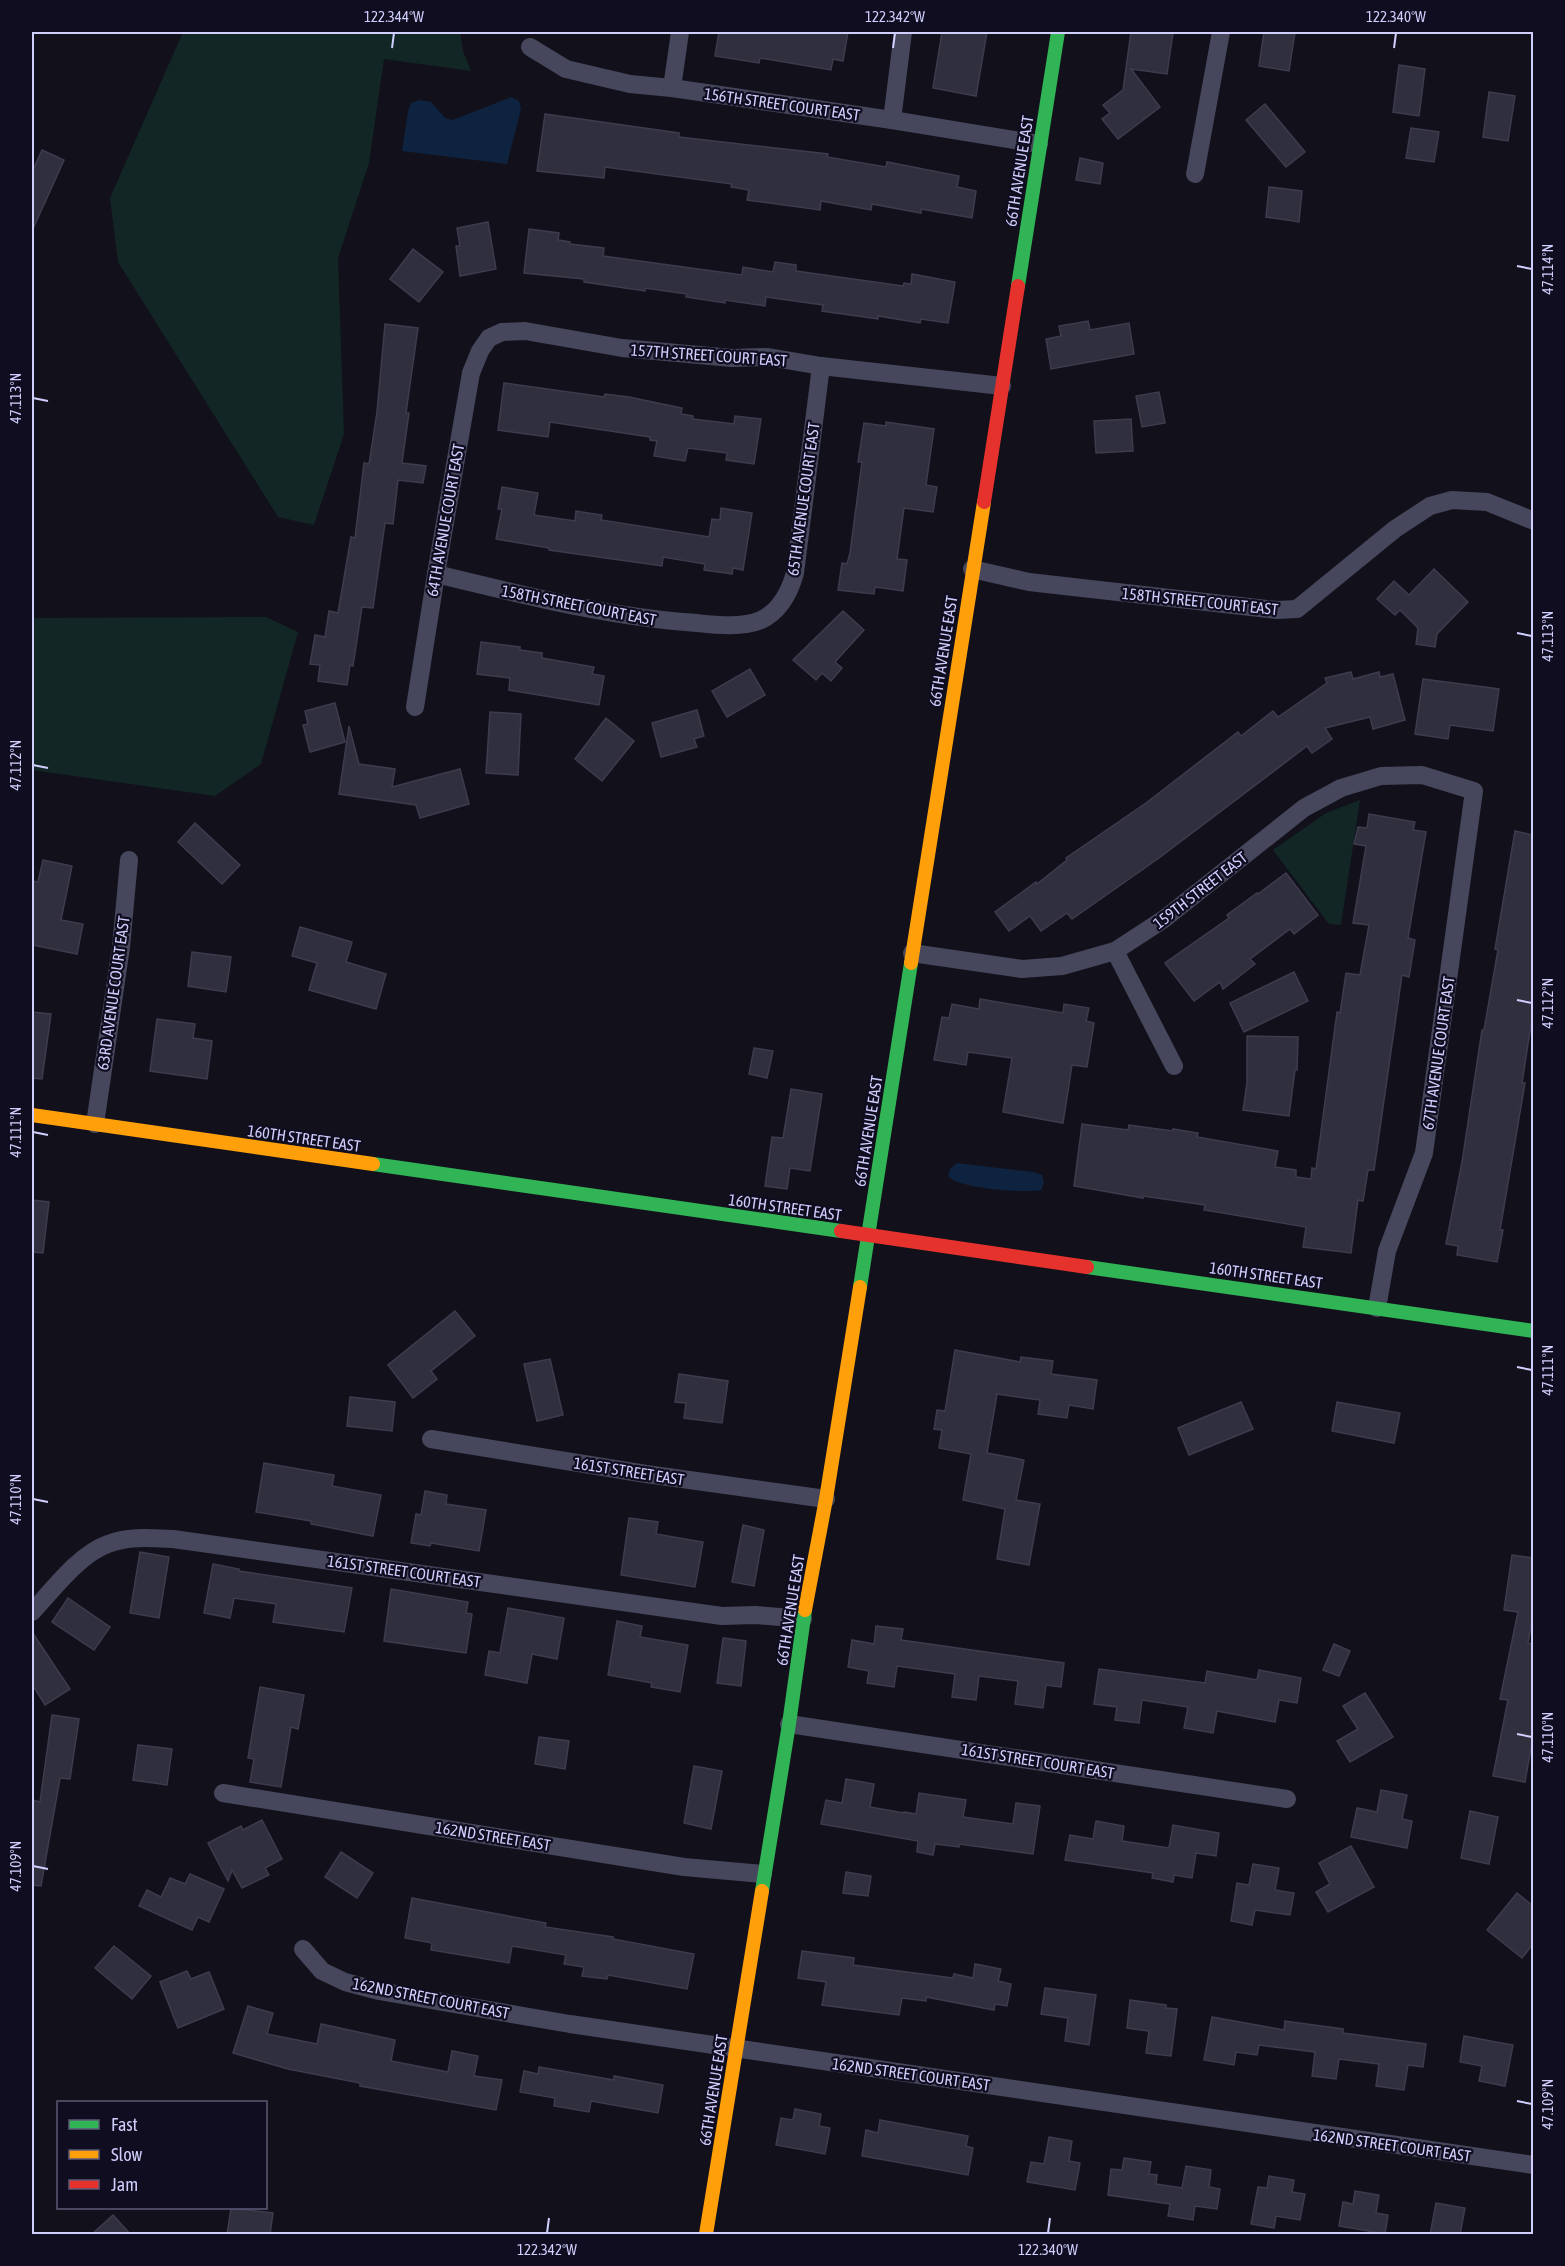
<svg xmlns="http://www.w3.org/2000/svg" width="1565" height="2266" viewBox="0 0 1565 2266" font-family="'Asap Condensed',sans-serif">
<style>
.green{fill:#112625}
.water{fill:#0e233f}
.building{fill:#302f3d;stroke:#3e3b4e;stroke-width:1.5}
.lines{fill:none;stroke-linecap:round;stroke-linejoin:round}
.street{stroke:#46475c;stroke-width:18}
.fast{stroke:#30b455;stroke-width:14}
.slow{stroke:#ff9f0a;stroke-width:14}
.jam{stroke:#e5322d;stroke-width:14}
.ticks{fill:none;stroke:#d0cefd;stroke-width:2}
.labels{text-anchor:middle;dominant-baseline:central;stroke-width:4.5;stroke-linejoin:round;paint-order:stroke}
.street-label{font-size:16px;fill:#d0cefd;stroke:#0f0d1f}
.neatline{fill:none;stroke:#d0cefd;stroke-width:2}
.ticks-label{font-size:15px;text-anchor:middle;fill:#d0cefd}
</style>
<rect width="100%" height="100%" fill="#12111b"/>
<g class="green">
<polygon points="183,32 460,32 463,51 471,71 384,59 369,163 338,258 344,434 314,525 278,517 118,262 110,198"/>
<polygon points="266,617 298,632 261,764 215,796 32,770 32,618"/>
<polygon points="1360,800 1341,925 1329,924 1273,850 1326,813"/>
</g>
<g class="water">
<polygon points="511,97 519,101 521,109 507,164 402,151 408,112 411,103 420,100 431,102 445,118 453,120"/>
<path d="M957,1163L1034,1172L1042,1175L1044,1183L1041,1190C1025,1193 958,1189 948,1176L950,1169Z"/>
</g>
<g class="building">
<polygon points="719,32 848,32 843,61 833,59 831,70 760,58 759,63 715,56"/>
<polygon points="942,32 987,32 976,96 933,88"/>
<polygon points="1131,32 1173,32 1167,74 1131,69 1160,107 1118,139 1102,119 1110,113 1103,105 1123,90"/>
<polygon points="1264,32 1295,32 1289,71 1259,66"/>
<polygon points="1399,65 1425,69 1419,116 1393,112"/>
<polygon points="1489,92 1515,96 1508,141 1483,137"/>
<polygon points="1265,104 1305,152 1286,167 1246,120"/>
<polygon points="545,114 679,133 679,137 828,154 827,157 886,167 887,162 959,176 957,187 976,191 972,218 921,209 921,213 872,204 871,210 821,201 820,210 747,200 749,190 731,187 732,184 605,167 604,178 537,171"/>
<polygon points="1411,128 1439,132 1434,162 1406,158"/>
<polygon points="42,150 64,160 32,231 32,172"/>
<polygon points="1080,158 1103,163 1100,184 1076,180"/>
<polygon points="1269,187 1302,191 1299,222 1266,217"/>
<polygon points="488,222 496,269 460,276 456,246 460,246 457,228"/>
<polygon points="529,229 559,233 558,240 570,242 570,244 604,248 603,256 742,275 743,267 773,272 775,262 796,265 796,271 903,286 904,283 911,284 912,274 955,282 948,323 921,319 920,323 878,316 878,319 822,311 823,305 766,297 765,306 725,300 725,303 686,297 687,294 645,288 645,291 584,282 584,279 524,273"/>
<polygon points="413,249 443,272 419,302 390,279"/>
<polygon points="1088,321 1090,330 1129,323 1134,354 1051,369 1046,339 1061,336 1059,326"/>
<polygon points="385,324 418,328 406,413 409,413 402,463 426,466 423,483 398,480 393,524 385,523 373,608 362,607 353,666 350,665 347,685 318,681 320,665 310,664 315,635 325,637 329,611 338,613 351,537 355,538 364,463 369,464 377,412"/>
<polygon points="504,383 604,397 605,394 629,397 682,408 681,414 693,416 693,419 734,424 735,416 761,419 754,464 726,460 727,453 688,448 685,461 654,456 657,441 650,440 650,437 550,422 548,437 498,430"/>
<polygon points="1159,392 1165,423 1142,427 1136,396"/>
<polygon points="1131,419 1133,451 1096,453 1094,421"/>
<polygon points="886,422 934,429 926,485 937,487 933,512 904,508 897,559 907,560 903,591 875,587 874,594 838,590 842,563 847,564 850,553 862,462 858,462 864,423 886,426"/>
<polygon points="502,487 538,493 534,515 575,521 576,511 602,515 601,520 709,537 712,519 720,520 721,508 752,513 743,570 733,568 732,574 704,570 705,564 663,557 662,566 549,550 549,548 496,539 502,509 498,509"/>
<polygon points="1434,569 1468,602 1437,634 1435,647 1416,644 1418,628 1400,610 1395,615 1377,599 1394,581 1409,595"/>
<polygon points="843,611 864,630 835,662 842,668 831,681 822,673 816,680 793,660"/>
<polygon points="481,642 520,647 520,650 542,653 542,658 594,667 592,674 604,676 599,705 509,690 510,678 477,674"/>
<polygon points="750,669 765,695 727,717 712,691"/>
<polygon points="1351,672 1353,679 1379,672 1380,677 1393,674 1405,720 1373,729 1370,717 1325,728 1332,739 1312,753 1307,746 1159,858 1072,919 1067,913 1041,931 1030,916 1009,931 995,912 1036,882 1037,884 1067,860 1066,858 1146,803 1238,732 1241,736 1273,711 1278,717 1327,683 1325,678"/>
<polygon points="1423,679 1499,689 1493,731 1450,725 1448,739 1415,734"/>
<polygon points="335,703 345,742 310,752 303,725 308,724 305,711"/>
<polygon points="697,710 704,736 694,739 697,747 661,757 652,723"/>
<polygon points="490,712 521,714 518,775 486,773"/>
<polygon points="606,718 634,741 602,781 575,759"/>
<polygon points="349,726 359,764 395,769 392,787 460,769 469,804 420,818 416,805 339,794"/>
<polygon points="1369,814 1415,822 1413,830 1426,832 1408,938 1415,940 1409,977 1402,975 1374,1170 1368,1170 1363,1201 1358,1200 1351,1253 1303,1247 1306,1227 1204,1210 1205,1205 1143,1196 1143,1198 1074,1186 1082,1124 1128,1130 1129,1125 1173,1131 1173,1129 1198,1133 1197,1137 1278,1151 1275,1167 1296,1170 1296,1177 1311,1179 1312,1168 1316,1169 1337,1012 1340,1013 1346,973 1360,975 1369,925 1353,923 1366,846 1354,844 1358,827 1367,828"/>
<polygon points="195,823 240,865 222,884 178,842"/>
<polygon points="1515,831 1533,835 1533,1018 1532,1018 1522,1083 1525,1083 1500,1230 1503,1230 1497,1262 1457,1255 1458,1246 1446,1244 1462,1162 1482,1030 1484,1030 1498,950 1495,949"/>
<polygon points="43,860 72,866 61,920 83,924 77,954 32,945 32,881 38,882"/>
<polygon points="1286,873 1318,915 1294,934 1290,929 1250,959 1255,964 1223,989 1220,982 1194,1001 1165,963 1229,918 1227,915 1257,893 1258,894"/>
<polygon points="300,927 352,942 346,962 386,974 376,1009 309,990 317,963 292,956"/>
<polygon points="192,952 231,957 226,992 188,986"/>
<polygon points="1294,972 1308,1001 1244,1032 1230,1003"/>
<polygon points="980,999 1063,1013 1064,1004 1089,1008 1086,1021 1094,1023 1087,1067 1072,1065 1063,1123 1003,1112 1012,1058 968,1052 966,1065 934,1060 942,1017 949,1018 952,1004 979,1009"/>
<polygon points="32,1012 51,1014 42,1079 32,1078"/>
<polygon points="157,1019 195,1024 193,1038 212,1041 207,1079 150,1071"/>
<polygon points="1247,1036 1298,1037 1297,1070 1295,1070 1289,1116 1243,1110 1247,1083"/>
<polygon points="754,1048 773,1051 767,1078 749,1074"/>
<polygon points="791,1089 822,1094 810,1171 790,1168 787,1189 765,1186 772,1137 783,1138"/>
<polygon points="32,1200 49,1202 43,1253 32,1252"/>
<polygon points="455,1311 475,1336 431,1371 437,1379 413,1398 388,1365"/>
<polygon points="955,1350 1020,1362 1021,1357 1053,1361 1051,1374 1097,1380 1093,1409 1069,1405 1067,1418 1038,1414 1040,1400 997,1394 987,1453 1024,1460 1016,1500 1040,1504 1029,1565 997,1559 1005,1509 963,1500 971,1454 939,1448 942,1430 934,1429 937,1410 945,1411"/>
<polygon points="550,1359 563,1415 537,1421 524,1364"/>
<polygon points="679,1374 728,1381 722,1423 684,1418 686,1403 675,1402"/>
<polygon points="350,1397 395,1402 392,1431 347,1426"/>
<polygon points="1241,1402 1253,1429 1189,1455 1178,1428"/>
<polygon points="1337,1402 1400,1413 1394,1443 1332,1431"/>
<polygon points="264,1463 334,1475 332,1486 381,1495 373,1536 311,1524 311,1521 256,1512"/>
<polygon points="425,1491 447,1495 446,1504 486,1510 479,1551 431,1543 430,1546 411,1543 416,1514 421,1515"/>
<polygon points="629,1518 658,1522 656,1534 703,1542 695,1587 621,1575"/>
<polygon points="743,1525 764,1530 754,1586 732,1582"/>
<polygon points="140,1552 169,1557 159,1618 130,1613"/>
<polygon points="1512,1555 1533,1558 1533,1614 1528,1643 1533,1644 1533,1737 1525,1782 1493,1776 1508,1700 1500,1699 1518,1612 1504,1610"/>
<polygon points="213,1564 239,1569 239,1571 352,1588 344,1632 273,1622 276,1604 234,1598 230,1618 204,1613"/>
<polygon points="391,1589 468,1602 466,1613 472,1614 466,1653 384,1641"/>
<polygon points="68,1598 110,1627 94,1650 52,1622"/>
<polygon points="508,1608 564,1618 557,1659 532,1654 527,1683 485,1675 489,1651 500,1653"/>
<polygon points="617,1621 642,1626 640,1637 688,1645 680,1692 651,1687 652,1683 608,1675"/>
<polygon points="876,1626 903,1629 901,1640 1064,1663 1061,1687 1046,1685 1043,1708 1015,1704 1018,1681 979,1676 976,1700 952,1697 955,1674 897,1666 894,1687 867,1683 869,1671 848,1667 852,1640 874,1644"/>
<polygon points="32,1632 70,1689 45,1705 32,1684"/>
<polygon points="723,1638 746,1641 741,1686 717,1683"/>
<polygon points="1334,1644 1350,1651 1339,1676 1323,1670"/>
<polygon points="1099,1669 1205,1683 1207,1671 1257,1680 1259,1670 1301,1678 1297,1703 1279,1700 1275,1722 1217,1711 1213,1733 1184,1728 1188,1707 1142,1700 1139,1723 1115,1720 1117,1707 1094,1704"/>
<polygon points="260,1687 304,1695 298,1729 291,1727 281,1787 250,1782 254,1759 248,1758"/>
<polygon points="1365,1693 1393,1737 1350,1762 1337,1741 1358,1729 1343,1706"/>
<polygon points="52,1715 79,1719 70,1779 60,1778 41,1886 32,1885 32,1800 40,1802"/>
<polygon points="539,1737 569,1741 565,1769 535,1764"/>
<polygon points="138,1745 172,1749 167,1785 133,1780"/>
<polygon points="694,1766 722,1771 711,1829 684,1823"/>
<polygon points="846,1779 874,1784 870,1807 904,1813 904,1812 916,1814 919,1793 966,1800 963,1817 1013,1824 1016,1803 1040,1806 1033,1854 959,1844 959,1847 935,1844 933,1855 917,1852 918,1841 821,1824 826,1800 842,1803"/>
<polygon points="1381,1790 1407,1795 1402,1819 1412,1821 1407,1848 1351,1837 1357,1808 1377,1812"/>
<polygon points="1470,1811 1498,1817 1489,1864 1461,1858"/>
<polygon points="262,1820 282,1859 265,1868 269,1875 242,1888 232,1870 228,1881 208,1843 241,1826 243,1830"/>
<polygon points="1096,1821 1124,1826 1122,1841 1169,1848 1173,1825 1219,1833 1216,1856 1196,1853 1192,1878 1174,1875 1173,1882 1152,1878 1153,1873 1065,1860 1070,1835 1093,1839"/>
<polygon points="1351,1846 1374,1887 1328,1912 1316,1892 1330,1884 1319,1863"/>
<polygon points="341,1852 373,1873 357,1898 325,1877"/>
<polygon points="1253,1864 1279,1868 1275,1890 1294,1893 1290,1915 1255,1910 1252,1925 1231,1921 1237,1883 1249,1885"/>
<polygon points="846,1872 871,1876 868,1896 843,1893"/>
<polygon points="190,1874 224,1889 209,1922 198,1917 192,1930 139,1906 147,1890 161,1897 170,1878 185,1884"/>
<polygon points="1517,1893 1533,1906 1533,1944 1522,1958 1487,1930"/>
<polygon points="412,1898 546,1923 545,1927 613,1937 613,1939 694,1954 687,1989 608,1975 607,1979 582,1976 584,1967 564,1964 566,1955 512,1946 509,1963 431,1950 432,1943 405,1938"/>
<polygon points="114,1946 151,1976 132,1999 95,1968"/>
<polygon points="802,1951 854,1958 853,1965 953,1978 954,1974 973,1978 975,1964 1001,1969 998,1981 1011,1984 1007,2006 995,2004 994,2010 926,1997 926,2001 902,1998 899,2015 822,2005 826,1982 798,1978"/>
<polygon points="187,1971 191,1979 209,1972 224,2009 178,2028 160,1982"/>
<polygon points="1045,1988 1096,1995 1089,2045 1065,2041 1068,2018 1041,2014"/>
<polygon points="1130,2000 1166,2005 1166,2008 1177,2009 1171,2056 1146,2053 1149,2031 1127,2028"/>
<polygon points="248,2006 273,2013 267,2034 317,2044 321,2024 395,2040 391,2061 448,2072 452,2051 478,2056 474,2076 502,2080 496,2110 360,2086 360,2083 288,2069 233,2053"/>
<polygon points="1212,2017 1284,2030 1285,2021 1343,2029 1343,2033 1426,2044 1423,2067 1408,2065 1404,2090 1376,2086 1379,2064 1339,2059 1336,2079 1312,2076 1315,2052 1259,2045 1257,2055 1236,2052 1234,2065 1204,2060"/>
<polygon points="1464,2036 1513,2045 1505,2086 1479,2081 1482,2066 1460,2062"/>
<polygon points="539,2067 614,2080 614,2076 663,2085 658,2113 591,2101 589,2112 554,2106 555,2098 520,2092 524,2071 538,2074"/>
<polygon points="795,2109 821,2114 819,2126 830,2128 825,2154 776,2145 781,2118 793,2120"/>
<polygon points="880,2120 968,2136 966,2146 973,2148 968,2175 862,2156 866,2130 878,2133"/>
<polygon points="1049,2137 1072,2141 1069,2161 1080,2163 1075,2190 1027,2182 1031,2162 1044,2164"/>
<polygon points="1124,2158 1151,2162 1149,2174 1157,2175 1156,2184 1182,2188 1186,2166 1211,2170 1209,2187 1220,2189 1217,2209 1195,2206 1193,2220 1168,2216 1170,2204 1108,2195 1111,2169 1122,2170"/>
<polygon points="1269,2176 1294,2180 1292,2192 1305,2194 1300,2220 1276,2216 1274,2228 1251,2224 1258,2187 1267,2188"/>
<polygon points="1355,2191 1379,2195 1376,2213 1388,2215 1385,2234 1339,2226 1343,2202 1353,2204"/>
<polygon points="1436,2203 1465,2208 1460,2235 1430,2235"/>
<polygon points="231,2208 273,2213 270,2235 227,2235"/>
<polygon points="113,2215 131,2235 91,2235"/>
</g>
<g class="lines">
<g class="street">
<polyline points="530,47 566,69 630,84 672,88 892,120 1039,144"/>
<polyline points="672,88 680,32"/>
<polyline points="892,120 903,32"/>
<polyline points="1195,174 1221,32"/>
<polyline points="972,569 1029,582 1277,610 1297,609 1395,529 1430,506 1452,500 1487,502 1534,521"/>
<path d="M436,574C523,595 608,617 697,623C716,625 743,628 761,620C780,611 790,591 795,573L821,366"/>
<polyline points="415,707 436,574 471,373 480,351 489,338 502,332 525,331 622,348 732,358 768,357 821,366 1002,386"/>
<polyline points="1115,951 1174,1066"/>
<polyline points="912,953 1022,969 1062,966 1115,951 1164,919 1304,808 1341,788 1381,776 1422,775 1474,791 1424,1153 1387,1251 1377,1308"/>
<polyline points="95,1124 121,947 129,860"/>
<polyline points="431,1439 646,1474 826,1499"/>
<path d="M32,1612C52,1591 79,1554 108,1544C128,1536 151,1538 173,1539L722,1616L755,1615L803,1619"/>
<polyline points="789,1724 1287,1799"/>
<polyline points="223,1793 684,1867 763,1874"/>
<polyline points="303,1949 322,1971 345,1982 379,1991 570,2024 1534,2165"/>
</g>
<g class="fast">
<polyline points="1018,286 1058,32"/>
<polyline points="373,1164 841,1231"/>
<polyline points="1087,1267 1534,1331"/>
<polyline points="860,1287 911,963"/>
<polyline points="762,1891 789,1724 805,1610"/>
</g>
<g class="slow">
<polyline points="911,963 984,502"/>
<polyline points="32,1115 373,1164"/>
<polyline points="805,1610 826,1499 860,1287"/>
<polyline points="706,2234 762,1891"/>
</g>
<g class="jam">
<polyline points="984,502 1018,286"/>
<polyline points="841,1231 1087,1267"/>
</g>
</g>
<path class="ticks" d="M392,48L394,33M893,48L895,33M1394,48L1396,33M1517,266L1532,269M33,398L48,401M1517,633L1532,636M33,765L48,768M1517,1000L1532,1003M33,1132L48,1135M1517,1367L1532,1370M33,1499L48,1502M1517,1734L1532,1737M33,1866L48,1869M1517,2101L1532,2104M547,2233L549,2218M1048,2233L1050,2218"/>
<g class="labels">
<g class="street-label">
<text transform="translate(782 104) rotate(8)">156TH STREET COURT EAST</text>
<text transform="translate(1019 171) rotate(-81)">66TH AVENUE EAST</text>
<text transform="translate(709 355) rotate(4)">157TH STREET COURT EAST</text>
<text transform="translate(803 499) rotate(-82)">65TH AVENUE COURT EAST</text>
<text transform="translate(445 520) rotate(-80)">64TH AVENUE COURT EAST</text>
<text transform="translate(1200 601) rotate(6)">158TH STREET COURT EAST</text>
<text transform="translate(579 605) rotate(11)">158TH STREET COURT EAST</text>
<text transform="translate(943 651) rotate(-81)">66TH AVENUE EAST</text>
<text transform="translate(1200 890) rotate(-38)">159TH STREET EAST</text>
<text transform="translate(113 993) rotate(-82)">63RD AVENUE COURT EAST</text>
<text transform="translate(1438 1053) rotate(-82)">67TH AVENUE COURT EAST</text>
<text transform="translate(868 1131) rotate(-81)">66TH AVENUE EAST</text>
<text transform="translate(304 1138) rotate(8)">160TH STREET EAST</text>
<text transform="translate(785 1207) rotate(8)">160TH STREET EAST</text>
<text transform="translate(1266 1275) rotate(8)">160TH STREET EAST</text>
<text transform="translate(629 1471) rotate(9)">161ST STREET EAST</text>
<text transform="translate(404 1571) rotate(8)">161ST STREET COURT EAST</text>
<text transform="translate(790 1610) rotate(-81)">66TH AVENUE EAST</text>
<text transform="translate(1038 1761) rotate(9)">161ST STREET COURT EAST</text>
<text transform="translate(493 1836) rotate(9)">162ND STREET EAST</text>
<text transform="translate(431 1998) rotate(11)">162ND STREET COURT EAST</text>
<text transform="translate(911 2074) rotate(8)">162ND STREET COURT EAST</text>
<text transform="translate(713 2090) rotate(-81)">66TH AVENUE EAST</text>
<text transform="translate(1392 2145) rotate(8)">162ND STREET COURT EAST</text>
</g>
</g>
<rect width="1565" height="2266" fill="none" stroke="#0f0d1f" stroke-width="66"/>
<rect x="57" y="2101" width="210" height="108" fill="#0f0d1f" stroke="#5c5a78" stroke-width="1.5"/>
<rect x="69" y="2120" width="30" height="9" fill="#30b455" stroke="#5c5a78" stroke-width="1.5"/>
<text x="111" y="2131" font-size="18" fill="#d0cefd">Fast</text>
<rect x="69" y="2150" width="30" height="9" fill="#ff9f0a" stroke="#5c5a78" stroke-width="1.5"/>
<text x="111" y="2161" font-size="18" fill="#d0cefd">Slow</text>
<rect x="69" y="2180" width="30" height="9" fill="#e5322d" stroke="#5c5a78" stroke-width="1.5"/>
<text x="111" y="2191" font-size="18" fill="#d0cefd">Jam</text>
<rect x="33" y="33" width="1499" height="2200" class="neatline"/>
<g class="ticks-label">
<text x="394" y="22">122.344°W</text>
<text x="895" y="22">122.342°W</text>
<text x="1396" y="22">122.340°W</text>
<text transform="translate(1548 269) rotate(-90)" y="5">47.114°N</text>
<text transform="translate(16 398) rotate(-90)" y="5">47.113°N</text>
<text transform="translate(1548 636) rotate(-90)" y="5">47.113°N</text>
<text transform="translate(16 765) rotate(-90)" y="5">47.112°N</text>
<text transform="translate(1548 1003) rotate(-90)" y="5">47.112°N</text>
<text transform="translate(16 1132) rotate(-90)" y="5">47.111°N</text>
<text transform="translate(1548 1370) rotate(-90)" y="5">47.111°N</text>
<text transform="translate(16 1499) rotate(-90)" y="5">47.110°N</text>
<text transform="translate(1548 1737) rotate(-90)" y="5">47.110°N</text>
<text transform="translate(16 1866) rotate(-90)" y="5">47.109°N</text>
<text transform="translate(1548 2104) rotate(-90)" y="5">47.109°N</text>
<text x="547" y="2255">122.342°W</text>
<text x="1048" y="2255">122.340°W</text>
</g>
</svg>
